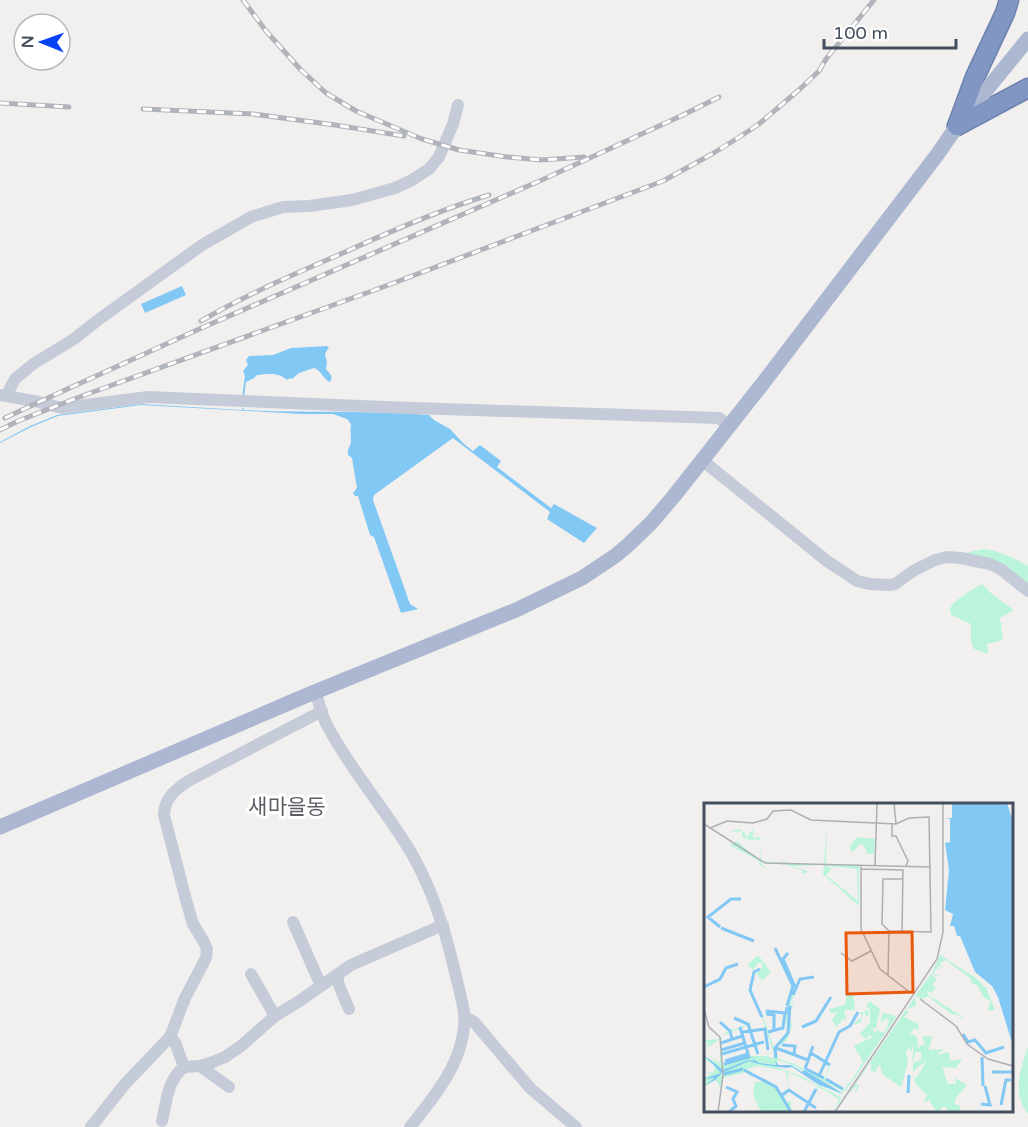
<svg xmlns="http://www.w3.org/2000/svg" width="1028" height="1127" viewBox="0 0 1028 1127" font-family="'Varela Round','Noto Sans KR',sans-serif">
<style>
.green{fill:#baf4db}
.water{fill:#82c8f5}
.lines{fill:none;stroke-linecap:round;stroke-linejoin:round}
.highway-casing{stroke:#6d81af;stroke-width:21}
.minor{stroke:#c5cbd8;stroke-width:12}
.major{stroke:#acb8d1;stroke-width:15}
.highway{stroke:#8296c3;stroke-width:18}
.rail-casing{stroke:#b1b3bb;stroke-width:5}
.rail{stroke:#fff;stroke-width:3;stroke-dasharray:9;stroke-linecap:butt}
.labels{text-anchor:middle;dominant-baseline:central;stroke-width:6;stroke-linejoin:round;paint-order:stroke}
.quarter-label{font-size:21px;fill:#5b5e65;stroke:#fff}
.inset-river{fill:none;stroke:#82c8f5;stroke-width:3}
.inset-road{fill:none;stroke:#adafb5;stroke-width:1.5}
.view{fill:#e8590c;fill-opacity:0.15;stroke:#e8590c;stroke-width:3}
.inset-edge{fill:none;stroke:#454e5f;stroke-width:3}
</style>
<rect width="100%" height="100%" fill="#f2f0ef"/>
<g class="green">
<path d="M984,549C1000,551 1014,558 1028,566V587L1020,580L952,556Z"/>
<path d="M982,584L993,595L1014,610L1000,618L1003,640L987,644L988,654L974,649L971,641V624L951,615C951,613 950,611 950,609C952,601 975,588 982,584Z"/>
<path d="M1028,1047V1114C1012,1093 1020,1070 1028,1047Z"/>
</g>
<g class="water">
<polygon points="182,286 186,295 145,313 141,304"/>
<path d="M326,346L329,347L325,354L327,362L326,369C329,373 334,376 330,382C323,379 322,371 314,368L299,373L292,379L290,378L287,380C278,372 268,374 257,375L254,378L246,382L244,397H242L245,376L243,371L248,365L246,360L249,356L273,355L291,348Z"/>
<path d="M141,404L242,410L243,407L244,410C305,413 367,410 429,415L434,420L450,429L463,443L473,451L480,445L501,461L497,467L551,508L554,504L597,528L584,543L547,519L550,512L453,438L374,495L373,500L410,604L418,609L401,613L374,537L370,535L358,496H355L353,493L357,488L352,458L348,455C347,449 350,447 351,442C351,436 350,431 351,424L347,419L333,414H301L141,405L58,416L31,427L0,443V442L30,426L57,415Z"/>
</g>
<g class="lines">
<defs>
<g id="highway">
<polyline points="957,126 975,77 1005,13 1009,0"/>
<polyline points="957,126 1028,88"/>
</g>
</defs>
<use href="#highway" class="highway-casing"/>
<g class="minor">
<polyline points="0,395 39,402 62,408 148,397 384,407 719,418 729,426"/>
<polyline points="6,396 15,379 33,364 74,339 98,320 202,245 251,217 283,207 309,206 352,200 395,188 412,180 429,169 439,157 453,124 458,105"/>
<polyline points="702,460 827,561 857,581 870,584 889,585 895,584 913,571 935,560 947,557 961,558 990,564 1002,570 1028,591"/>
<path d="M316,693C319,704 322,717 328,727C352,772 386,810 412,854C440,903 452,957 464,1011C468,1056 437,1094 410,1127"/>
<polyline points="293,922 318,979 324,984"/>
<polyline points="251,974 275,1016"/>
<polyline points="338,975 338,983 349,1009"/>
<polyline points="465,1017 474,1022 530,1088 576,1127"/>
<polyline points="170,1037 175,1042 184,1067 200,1066 213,1062 225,1057 241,1046 275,1016 298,1002 351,965 443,925"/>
<polyline points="200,1066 229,1087"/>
<path d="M162,1121C167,1100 167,1081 184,1067"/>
<path d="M91,1127L125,1084L170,1037L185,998L206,958L207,949L204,942L193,924L186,900L164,815C164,798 177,788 190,780L322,711"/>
</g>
<polyline class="major" points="0,827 305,696 516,610 582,578 615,556 627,546 651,523 674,496 760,387 937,155 957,126 1028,39"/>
<use href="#highway" class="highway"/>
<defs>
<g id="rail">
<polyline points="243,0 266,31 300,69 326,93 356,111 422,139 459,150 507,157 541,160 584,157"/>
<polyline points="0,103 69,107"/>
<polyline points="143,109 253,114 335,125 404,136"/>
<path d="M201,321C247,294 295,274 343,253C391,231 439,210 489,195"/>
<polyline points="5,418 39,402 197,330 544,179 683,115 719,97"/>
<polyline points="0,430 18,421 82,396 383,287 663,181 712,154 741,136 759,124 800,89 819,71 826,59 874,0"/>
</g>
</defs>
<use href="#rail" class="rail-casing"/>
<use href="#rail" class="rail"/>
</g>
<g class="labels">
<g class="quarter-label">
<text x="287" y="807">새마을동</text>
</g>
</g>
<g transform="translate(704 803)">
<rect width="309" height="309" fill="#f2f0ef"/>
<path d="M123,22L122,61L155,63V103L119,71L120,62L89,63L105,69L98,71L99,68L84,62L56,59L65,68L75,84L65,68L55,61V58L26,42L33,38L56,58L57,41L38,34V28L25,29L36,26L41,30L42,35L49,26V35L56,34V35L59,36L60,37V40L59,36L47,37L57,41V58L81,60L77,55L84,61H120ZM122,63L153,66L154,98L122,72L128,66ZM153,34L171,36L170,61V51H163L160,42L156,41L148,50L146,43ZM54,152L67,169L58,178L53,171L58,165V159L54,160L50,166L51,168L54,166H56L50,169L46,185L45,186L51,168L43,162ZM236,152L272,175L282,185L291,207L284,208L286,197L281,196L272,181L268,182L267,176L242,157L235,161L240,166L235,163L230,169L234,173L238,169L234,174L228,170ZM80,154L91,184L96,176L86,202L91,201L84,208V219L89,220L83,237L72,245L74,256L88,260L120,276L126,262L122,259L117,268L122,259L119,256L122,258L126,250L122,258L127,262L121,275L141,287L144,280L137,271L145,281L159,259L150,243L169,234L164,232L163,237L156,231L166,220V208L163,214L160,209L156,220L148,222L158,214L156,209H161L162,205L164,209L166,206L162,203L166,198L176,206L172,226L168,225L171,230L175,224L174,228L180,230L185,219L183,215L176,220L179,210L193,213L141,289L86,261L73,257L74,262L61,260H56L88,264L132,287L139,293L88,264H73L99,274L138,295L129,309L135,296L115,284L105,300L85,287L81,291L83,294L79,292L83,301L84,299L87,298V309H57L49,292L51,279H59L48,272L44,276L46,272L42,269L18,275V282L23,284L18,282L17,286L12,277L1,283L0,290V275L7,271L0,268L9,270L12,263L0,256V253L16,262L0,249L16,260V236L6,243H0L5,241L0,237L15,236L27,225L29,227L58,215L49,198L58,214L62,208L64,207L82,210L84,203L76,206L84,203L91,185L76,155ZM62,209L82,211L83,232L70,244L59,214ZM58,215L69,248L70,255L64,254L65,247L63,253H45L37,225ZM37,225L44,254L17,261L18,233ZM53,263L82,268L85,287L78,292L72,284L41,267ZM84,269L114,283L105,300L85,287ZM227,171L233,176L228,182L232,184L227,190L223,188L224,192L259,214L253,217L258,213L247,211L224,193L218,196L211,193ZM143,191H149L151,207H140L142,218L139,216L132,224L128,217L134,208L127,211L125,206L141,202ZM211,194L212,202L202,207L205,209L200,214L215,221L214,228L211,225L206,230L213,234L214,245L221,240L218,234L228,233L225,247L240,246L232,252L245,249L246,258L258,256L252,265L238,264L244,281H252L251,275L263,282L251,296V303L254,301L257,305L255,309H246L240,303L233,309L225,297L219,299L223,292L211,280V274H209L207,276H206L209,273L213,274L223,257L209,269V260L217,257V249H212L208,259L210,240L207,250L205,244L202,249L204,259L197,284L178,271L176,261L171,269L167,268V259L152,281L155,283L150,292L153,282L144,291L160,301L144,291Z" fill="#baf4db" fill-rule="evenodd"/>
<path d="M248,0H303L309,19V243L294,194L288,183L271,169L256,133H253L250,123H246L249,111L241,107L245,67L241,40L246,39V16L241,15H248ZM0,252L19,267L44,257L50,258L48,255L55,260L72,262L71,257L74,262H87L98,269L100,267L140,291L115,282L88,264L82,265L55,261L45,258L18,270L11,277L0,283L11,275L0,276L17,270Z" fill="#82c8f5"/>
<path class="inset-river" d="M16,124L4,114L27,96H37M17,125L50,138M71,145L89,183L83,203M84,150L79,156L91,184M56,166L50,169L46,187L58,214M0,184L16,176L22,165L34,161M89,192L96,176L110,174M62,208L82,210L83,204M62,211L70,212V226M30,215L44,221L54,251M16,219L26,228L28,236M98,224L112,218L127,194M39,229L61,226L64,247M64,229L79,225L81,210M259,231L264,239L271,237L282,250L300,244M17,240L38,233M78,242L91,243L90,251M42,244L60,239M72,245L104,257M17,247L41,240M107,250L126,262M18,251L42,244M278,254L279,283M72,255L71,245L84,230L86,203M21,258L44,251M20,261L45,254L36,224M101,266L109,243M102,266L120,275M40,267L72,284L87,309M288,269H309M20,271L39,266M115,273L135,229L146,223L154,209M122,276L139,286M22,284L33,289L29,296L32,303L25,309M204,290L205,272M78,292L85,287L112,305M277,301L286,302L281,283M297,302L302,277H307M100,309L112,286"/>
<path class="inset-road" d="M190,0L192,21M188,20V33H192L204,58L202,63M0,21L61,60L227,64M6,25L23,18L49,20L63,16L69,8L87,7L107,17L192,21L205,15L225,14L227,129L185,128L178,121L179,76H199M157,63V126L176,166L204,188M171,63L173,0M157,66L199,67L198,128M137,150L148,158L167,148M184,172L185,128M216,196L252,223L263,241L284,256L309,263M0,206L5,224L16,234L19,272L14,309M131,309L233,156L239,129V0"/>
<path class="view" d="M208,129L209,189L143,191L142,130Z"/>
<rect width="309" height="309" class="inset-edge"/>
</g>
<g transform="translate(42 42) rotate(271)"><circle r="28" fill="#ffffff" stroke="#b5b8bf" stroke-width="1.5"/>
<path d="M0-4.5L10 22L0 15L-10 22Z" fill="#0642f5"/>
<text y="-9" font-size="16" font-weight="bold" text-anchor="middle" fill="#454e5f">N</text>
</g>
<path d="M824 39v9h132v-9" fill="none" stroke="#454e5f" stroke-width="3"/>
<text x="833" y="39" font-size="18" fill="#454e5f" stroke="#ffffff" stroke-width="4.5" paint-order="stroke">100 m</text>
</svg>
